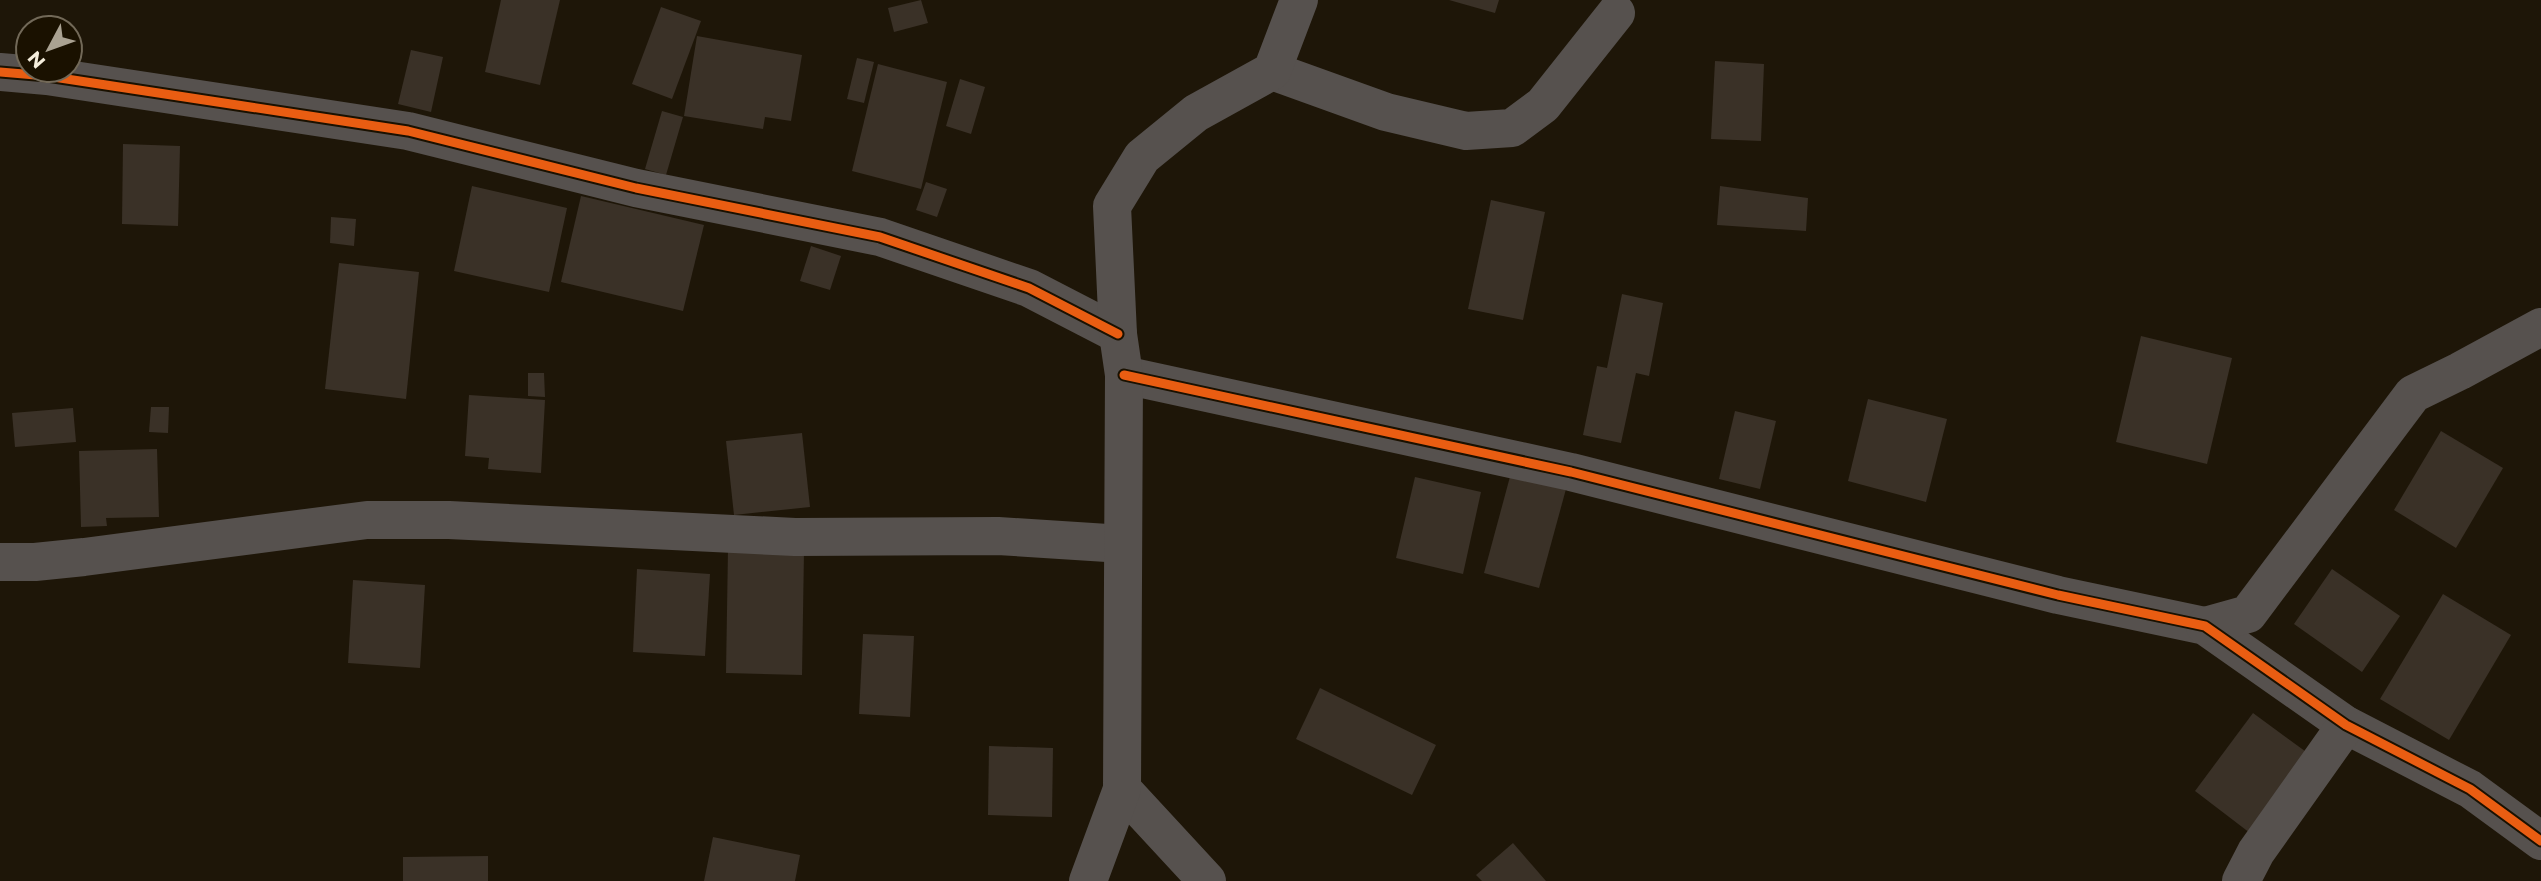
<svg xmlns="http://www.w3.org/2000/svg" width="2541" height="881" viewBox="0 0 2541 881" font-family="Montserrat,sans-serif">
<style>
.building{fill:#3a3127}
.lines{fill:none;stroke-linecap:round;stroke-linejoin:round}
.street{stroke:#56514e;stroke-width:38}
.cycleway-casing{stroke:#1a1100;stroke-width:13}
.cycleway{stroke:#e95d12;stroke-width:9}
</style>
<rect width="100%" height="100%" fill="#1e1608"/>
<g class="building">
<polygon points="501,0 560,0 540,85 485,72"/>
<polygon points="921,0 928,23 894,32 888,8"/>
<polygon points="1449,0 1499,0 1495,13"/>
<polygon points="661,7 701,21 672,99 632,84"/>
<polygon points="697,36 802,55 791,121 765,117 763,129 684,116"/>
<polygon points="411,50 443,57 431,112 398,104"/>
<polygon points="857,58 874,62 864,103 847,99"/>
<polygon points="1715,61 1764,64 1761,141 1711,139"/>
<polygon points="878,64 947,82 921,189 852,171"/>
<polygon points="960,79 985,87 971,134 946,126"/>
<polygon points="662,111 683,117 666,175 645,169"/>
<polygon points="123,144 180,146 178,226 122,224"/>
<polygon points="926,182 947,189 937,217 916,210"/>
<polygon points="472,186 567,208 549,292 454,271"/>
<polygon points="1720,186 1808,198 1806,231 1717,225"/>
<polygon points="581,196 704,225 683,311 561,282"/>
<polygon points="1491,200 1545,212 1523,320 1468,309"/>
<polygon points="331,217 356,219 354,246 330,243"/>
<polygon points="811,246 841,256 830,290 800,281"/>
<polygon points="339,263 419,272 406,399 325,389"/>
<polygon points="1622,294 1663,303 1649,376 1636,373 1621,443 1583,435 1597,366 1607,368"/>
<polygon points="2141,336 2232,358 2207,464 2116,442"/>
<polygon points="528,373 544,373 545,397 528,396"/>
<polygon points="469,395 545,400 541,473 488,469 489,458 465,456"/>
<polygon points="1868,399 1947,419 1926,502 1848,481"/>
<polygon points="151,407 169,407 168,433 149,432"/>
<polygon points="73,408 76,442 15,447 12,413"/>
<polygon points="1735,411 1776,421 1760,489 1719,479"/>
<polygon points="2441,431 2503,468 2456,548 2394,510"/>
<polygon points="802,433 810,507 734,515 726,441"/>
<polygon points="157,449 159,517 106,518 107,526 81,527 79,451"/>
<polygon points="1511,473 1566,489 1539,588 1484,573"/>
<polygon points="1415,477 1481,492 1463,574 1396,558"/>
<polygon points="728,549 804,551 802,675 726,673"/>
<polygon points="637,569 710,574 705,656 633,652"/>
<polygon points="2332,569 2400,616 2362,672 2294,624"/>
<polygon points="353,580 425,585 420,668 348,663"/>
<polygon points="2443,594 2511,635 2449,740 2380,699"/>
<polygon points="863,634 914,636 910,717 859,714"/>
<polygon points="1320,688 1436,745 1412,795 1296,739"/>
<polygon points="2253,713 2309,754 2250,833 2195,791"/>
<polygon points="989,746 1053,748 1052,817 988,815"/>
<polygon points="713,837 800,855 795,881 704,881"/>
<polygon points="1513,843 1546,881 1482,881 1476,875"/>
<polygon points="488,856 488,881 403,881 403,857"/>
</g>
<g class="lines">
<g class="street">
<polyline points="1272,71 1386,112 1466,131 1512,128 1543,105 1616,13"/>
<polyline points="0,72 47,76 408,131 636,188 880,237 1029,288 1118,334"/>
<polyline points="1124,375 1571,472 2058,595 2205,626 2346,725 2470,789 2541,841"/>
<polyline points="0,562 35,562 84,557 367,520 449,520 795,537 998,536 1123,544"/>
<polyline points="2205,626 2248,614 2413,394 2460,371 2541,327"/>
<polyline points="1122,789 1207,881"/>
<polyline points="1088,881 1122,789 1124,375 1118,334 1112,206 1142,157 1196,113 1272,71 1299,0"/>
<polyline points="2241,881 2256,852 2346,725"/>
</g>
<defs>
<g id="cycleway">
<polyline points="0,72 47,76 408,131 636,188 880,237 1029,288 1118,334"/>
<polyline points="1124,375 1571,472 2058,595 2205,626 2346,725 2470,789 2541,841"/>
</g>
</defs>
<use href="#cycleway" class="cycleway-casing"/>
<use href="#cycleway" class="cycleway"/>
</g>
<g transform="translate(49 49) rotate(229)"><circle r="33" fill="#1a1100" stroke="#726958" stroke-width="2"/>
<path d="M0-5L12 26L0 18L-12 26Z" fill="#aaa292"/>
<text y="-10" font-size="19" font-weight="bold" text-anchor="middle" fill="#f5eedc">N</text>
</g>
</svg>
